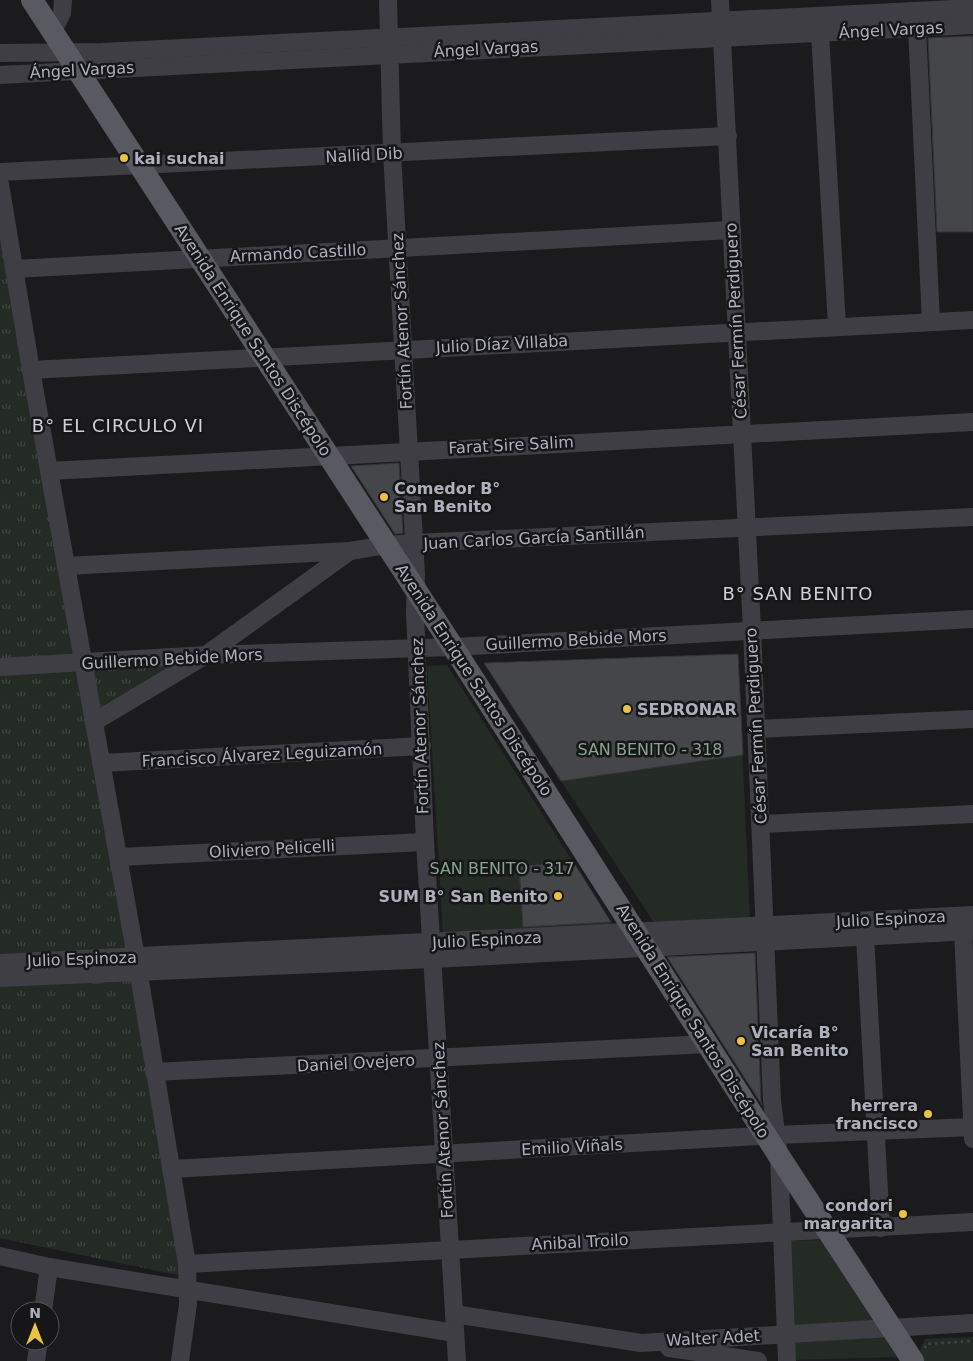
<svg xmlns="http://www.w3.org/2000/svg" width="973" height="1361" viewBox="0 0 973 1361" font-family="'DejaVu Sans',sans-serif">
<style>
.grass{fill:url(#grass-tufts)}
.park{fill:#232b24}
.building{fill:#45464a;stroke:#353539}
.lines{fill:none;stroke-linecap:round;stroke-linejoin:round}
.path{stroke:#424349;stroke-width:2.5;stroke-dasharray:2.5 4;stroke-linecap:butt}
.minor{stroke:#3e3e44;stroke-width:18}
.major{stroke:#585961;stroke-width:22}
.poi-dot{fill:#ebc245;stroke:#161618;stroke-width:2}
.labels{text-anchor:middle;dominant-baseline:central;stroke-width:5;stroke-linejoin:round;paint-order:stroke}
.street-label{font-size:16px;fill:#aeb1bc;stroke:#161618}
.poi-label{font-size:16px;font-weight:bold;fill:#aeb1bc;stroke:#161618;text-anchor:start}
.park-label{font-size:16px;fill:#86a68b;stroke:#161618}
.neighbourhood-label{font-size:18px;letter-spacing:1px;fill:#cfd0d8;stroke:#161618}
</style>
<defs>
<pattern id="grass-tufts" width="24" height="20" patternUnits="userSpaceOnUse" patternTransform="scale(1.25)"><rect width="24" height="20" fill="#232b24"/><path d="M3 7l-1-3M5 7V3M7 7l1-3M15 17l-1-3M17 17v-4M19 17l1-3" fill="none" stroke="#404742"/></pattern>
</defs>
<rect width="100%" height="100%" fill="#1b1b1d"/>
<g class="grass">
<polygon points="0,222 182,1276 0,1238"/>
<polygon points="193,660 97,718 87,667"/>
</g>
<g class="park">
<polygon points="738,654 750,920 656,926 484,663"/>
<polygon points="447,665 614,926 443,935 427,666"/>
<polygon points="825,1240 877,1325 787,1331 784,1241"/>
<polygon points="884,1337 898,1357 791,1360 790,1343"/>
<polygon points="973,1337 973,1361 921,1361 918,1355 925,1339"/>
</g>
<g class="building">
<polygon points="973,36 973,232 937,232 928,38"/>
<polygon points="399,463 403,533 395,534 351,466"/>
<polygon points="738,654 743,755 561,781 484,663"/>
<polygon points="574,863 611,922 523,927 519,866"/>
<polygon points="755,953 761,1102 762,1105 667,957"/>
</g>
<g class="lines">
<polyline class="path" points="925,1348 926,1344 973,1341"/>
<g class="minor">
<polyline points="388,0 392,153 416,575 415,613 425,842 457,1361"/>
<polyline points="720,0 752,630 772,1101 779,1156 787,1361"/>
<polyline points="917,28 931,322"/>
<polyline points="53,31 62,13 63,0"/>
<polyline points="820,33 837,326"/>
<polyline points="0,53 102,52 973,8"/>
<polyline points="0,75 973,25"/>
<polyline points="0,172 728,136"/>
<polyline points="0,184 31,370 136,957 187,1264 188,1304 180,1361"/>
<polyline points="14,269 732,230"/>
<polyline points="31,370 973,320"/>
<polyline points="49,471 973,422"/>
<polyline points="66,566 350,551 386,545 415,543 973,517"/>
<polyline points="0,667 206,655 453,647 973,619"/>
<polyline points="94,722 206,655 350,551"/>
<polyline points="756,729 973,719"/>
<polyline points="101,763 422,746"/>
<polyline points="760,824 973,814"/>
<polyline points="119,857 425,842"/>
<polyline points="963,932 973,1139"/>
<polyline points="865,936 881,1228"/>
<polyline points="0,963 973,915"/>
<polyline points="0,978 433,959 973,931"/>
<polyline points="154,1072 708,1044"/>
<polyline points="171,1169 776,1135 973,1127"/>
<polyline points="0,1256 49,1267 455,1333"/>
<polyline points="187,1264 973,1222"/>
<polyline points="43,1311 49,1267"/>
<polyline points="454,1314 641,1343 973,1323"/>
<polyline points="669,1348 758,1361"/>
<polyline points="36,1361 39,1341"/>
</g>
<polyline class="major" points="32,0 453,647 779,1156 913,1361"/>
</g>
<g class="poi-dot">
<circle cx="124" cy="158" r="5"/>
<circle cx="384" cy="497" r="5"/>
<circle cx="627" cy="709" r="5"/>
<circle cx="558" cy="896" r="5"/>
<circle cx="741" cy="1041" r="5"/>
<circle cx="928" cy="1114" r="5"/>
<circle cx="903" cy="1214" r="5"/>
</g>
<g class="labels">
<g class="street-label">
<text transform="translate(891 30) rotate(-3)">Ángel Vargas</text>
<text transform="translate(486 49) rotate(-3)">Ángel Vargas</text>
<text transform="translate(82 70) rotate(-3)">Ángel Vargas</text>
<text transform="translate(364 155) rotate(-3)">Nallid Dib</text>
<text transform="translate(298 253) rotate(-3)">Armando Castillo</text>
<text transform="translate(402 321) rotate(-93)">Fortín Atenor Sánchez</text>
<text transform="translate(736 321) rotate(-93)">César Fermín Perdiguero</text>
<text transform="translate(253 340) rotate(57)">Avenida Enrique Santos Discépolo</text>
<text transform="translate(502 344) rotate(-3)">Julio Díaz Villaba</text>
<text transform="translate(511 445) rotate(-3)">Farat Sire Salim</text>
<text transform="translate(534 538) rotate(-3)">Juan Carlos García Santillán</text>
<text transform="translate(576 640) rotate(-3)">Guillermo Bebide Mors</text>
<text transform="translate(172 659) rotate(-3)">Guillermo Bebide Mors</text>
<text transform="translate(474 680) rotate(57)">Avenida Enrique Santos Discépolo</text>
<text transform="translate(420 726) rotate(-92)">Fortín Atenor Sánchez</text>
<text transform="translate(756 726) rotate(-93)">César Fermín Perdiguero</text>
<text transform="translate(262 755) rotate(-3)">Francisco Álvarez Leguizamón</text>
<text transform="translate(272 849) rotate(-3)">Oliviero Pelicelli</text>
<text transform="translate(891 919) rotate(-3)">Julio Espinoza</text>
<text transform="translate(487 940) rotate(-3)">Julio Espinoza</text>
<text transform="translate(82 959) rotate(-2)">Julio Espinoza</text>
<text transform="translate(693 1021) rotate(58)">Avenida Enrique Santos Discépolo</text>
<text transform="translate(356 1063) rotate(-3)">Daniel Ovejero</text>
<text transform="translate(443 1130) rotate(-93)">Fortín Atenor Sánchez</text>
<text transform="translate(572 1147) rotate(-3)">Emilio Viñals</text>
<text transform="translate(580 1242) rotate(-3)">Anibal Troilo</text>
<text transform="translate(713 1338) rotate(-3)">Walter Adet</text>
</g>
<g class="poi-label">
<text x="134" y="158">kai suchai</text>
<text x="394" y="488">Comedor B°<tspan x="394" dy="18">San Benito</tspan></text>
<text x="637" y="709">SEDRONAR</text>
<text x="548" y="896" text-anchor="end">SUM B° San Benito</text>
<text x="751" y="1032">Vicaría B°<tspan x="751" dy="18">San Benito</tspan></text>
<text x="918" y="1105" text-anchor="end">herrera<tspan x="918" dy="18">francisco</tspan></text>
<text x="893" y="1205" text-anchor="end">condori<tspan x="893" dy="18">margarita</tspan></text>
</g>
<g class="park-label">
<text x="650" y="749">SAN BENITO - 318</text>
<text x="502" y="868">SAN BENITO - 317</text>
</g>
<g class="neighbourhood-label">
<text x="118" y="425">B° EL CIRCULO VI</text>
<text x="798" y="593">B° SAN BENITO</text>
</g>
</g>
<g transform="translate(35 1326)"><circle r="24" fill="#161618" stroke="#53545a"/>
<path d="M0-4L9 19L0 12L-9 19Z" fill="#ebc245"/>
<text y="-8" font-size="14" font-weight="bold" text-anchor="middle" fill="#aeb1bc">N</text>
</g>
</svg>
